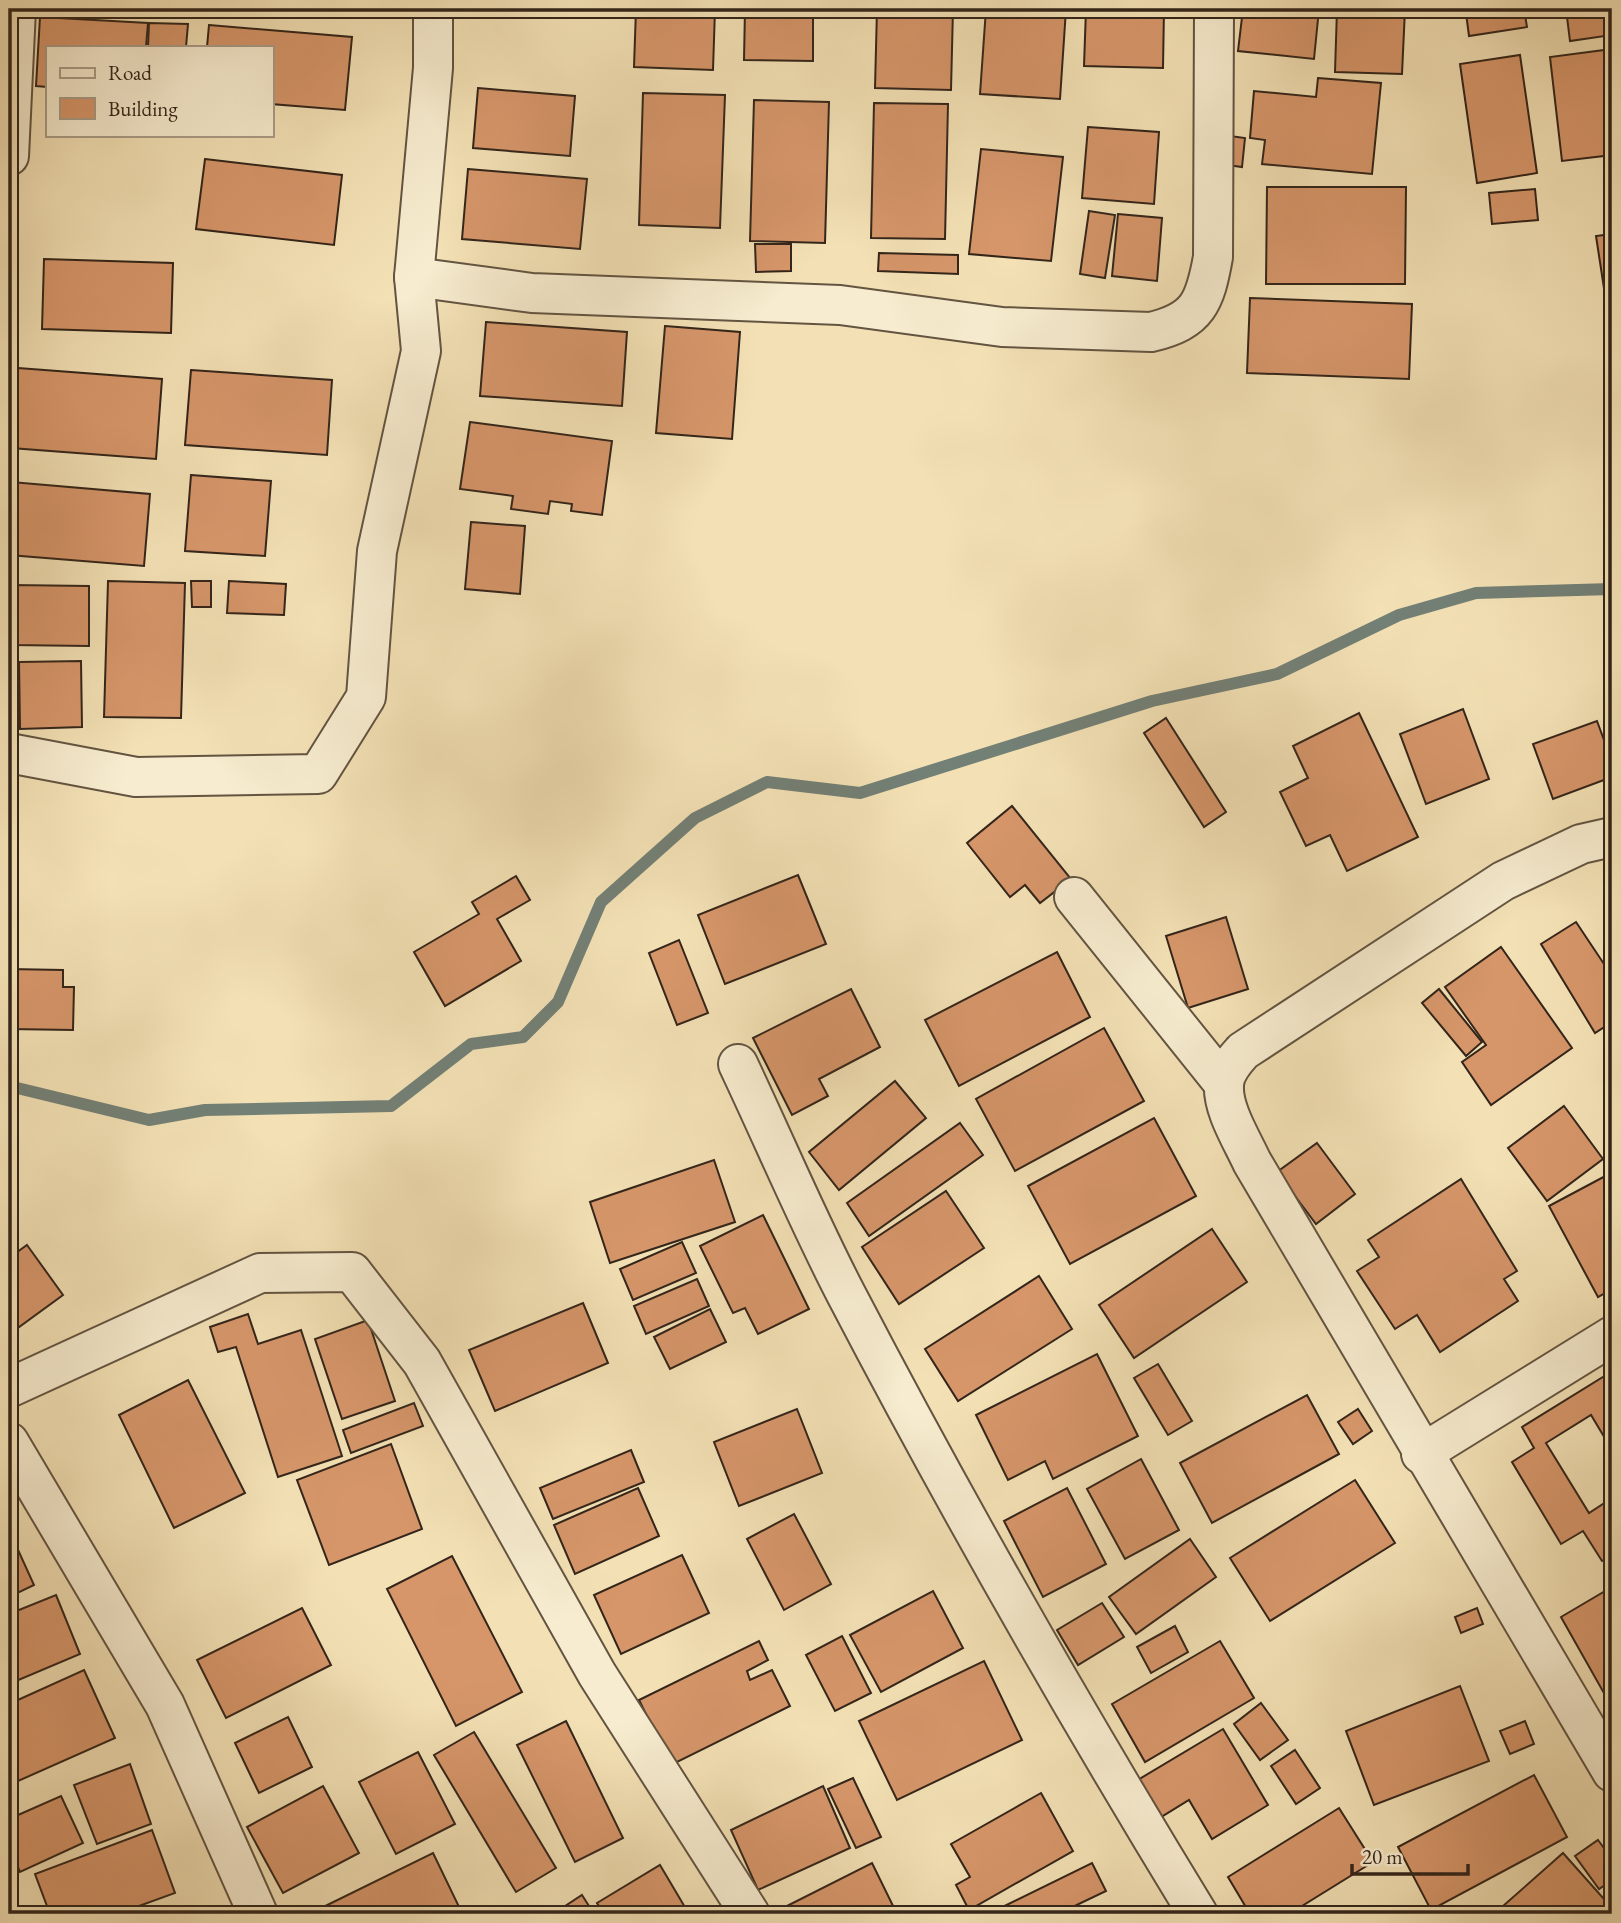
<svg xmlns="http://www.w3.org/2000/svg" width="1621" height="1923" viewBox="0 0 1621 1923" font-family="'EB Garamond',serif">
<style>
.lines{fill:none;stroke-linecap:round;stroke-linejoin:round}
.stream{stroke:#738076;stroke-width:12}
.building{fill:#d6966a;stroke:#33251a;stroke-width:2}
.minor-casing{stroke:#635441;stroke-width:42}
.minor{stroke:#f7eccf;stroke-width:38}
</style>
<rect width="100%" height="100%" fill="#f3e1b5"/>
<filter id="stains"><feTurbulence type="fractalNoise" baseFrequency=".00286" numOctaves="4"/><feColorMatrix values="0 0 0 0 .2 0 0 0 0 .09 0 0 0 0 .02 0 0 0 .5 -.17"/></filter>
<radialGradient id="worn" r=".72"><stop offset=".6" stop-color="#630" stop-opacity="0"/><stop offset="1" stop-color="#630" stop-opacity=".3"/></radialGradient>
<g class="lines">
<polyline class="stream" points="9,1086 149,1120 205,1110 391,1106 471,1044 523,1037 558,1002 601,902 695,818 767,782 860,793 1152,701 1277,674 1399,615 1476,593 1612,589"/>
</g>
<g class="building">
<polygon points="636,9 715,9 713,70 634,67"/>
<polygon points="745,9 813,9 813,61 744,60"/>
<polygon points="877,9 953,9 951,90 875,88"/>
<polygon points="986,9 1066,9 1060,99 980,94"/>
<polygon points="1086,9 1164,9 1163,68 1084,66"/>
<polygon points="1243,9 1319,9 1314,59 1238,51"/>
<polygon points="1337,9 1405,9 1402,74 1335,72"/>
<polygon points="1441,9 1524,9 1527,27 1469,36 1466,13 1442,17"/>
<polygon points="1566,9 1612,9 1612,35 1570,41"/>
<polygon points="40,17 148,23 146,47 47,47 47,87 36,86"/>
<polygon points="149,23 188,24 186,47 148,47"/>
<polygon points="209,25 352,37 345,110 271,104 271,47 207,47"/>
<polygon points="1612,49 1612,155 1562,161 1550,57"/>
<polygon points="1520,55 1537,173 1477,183 1460,64"/>
<polygon points="1318,78 1381,83 1372,174 1262,164 1265,140 1250,138 1254,91 1316,97"/>
<polygon points="478,88 575,96 570,156 473,148"/>
<polygon points="643,93 725,95 720,228 639,225"/>
<polygon points="754,100 829,102 825,243 750,241"/>
<polygon points="874,103 948,104 945,239 871,238"/>
<polygon points="1088,127 1159,132 1154,204 1082,198"/>
<polygon points="1230,136 1245,138 1242,167 1227,165"/>
<polygon points="981,149 1063,157 1051,261 969,254"/>
<polygon points="205,159 342,175 334,245 196,229"/>
<polygon points="468,169 587,179 580,249 462,239"/>
<polygon points="1267,187 1406,187 1405,284 1266,284"/>
<polygon points="1535,189 1538,220 1492,224 1489,193"/>
<polygon points="1089,211 1115,215 1105,278 1080,274"/>
<polygon points="1118,214 1162,218 1157,281 1112,276"/>
<polygon points="1612,234 1612,307 1607,308 1596,236"/>
<polygon points="755,244 791,244 791,271 756,272"/>
<polygon points="879,253 958,255 958,274 878,271"/>
<polygon points="44,259 173,263 171,333 42,329"/>
<polygon points="1250,298 1412,304 1409,379 1247,373"/>
<polygon points="486,322 627,332 622,406 480,396"/>
<polygon points="665,326 740,332 732,439 656,433"/>
<polygon points="18,368 162,379 156,459 11,448"/>
<polygon points="191,370 332,380 327,455 185,445"/>
<polygon points="470,422 612,441 602,515 571,511 572,504 550,501 548,514 511,509 513,496 460,489"/>
<polygon points="191,475 271,481 265,556 185,551"/>
<polygon points="11,482 150,494 144,566 9,555"/>
<polygon points="471,522 525,526 520,594 465,589"/>
<polygon points="108,581 185,583 181,718 104,717"/>
<polygon points="191,581 211,581 211,607 192,607"/>
<polygon points="229,581 286,584 284,615 227,613"/>
<polygon points="12,585 89,586 89,646 11,645"/>
<polygon points="81,661 82,727 20,729 19,662"/>
<polygon points="1463,709 1489,779 1426,804 1400,734"/>
<polygon points="1359,713 1418,837 1347,871 1330,835 1306,846 1280,792 1308,778 1293,746"/>
<polygon points="1166,718 1226,812 1204,827 1144,733"/>
<polygon points="1597,721 1612,762 1612,777 1553,799 1533,744"/>
<polygon points="1012,806 1071,879 1040,903 1025,885 1010,897 967,843"/>
<polygon points="798,875 826,944 725,984 698,915"/>
<polygon points="516,876 530,900 497,919 521,961 445,1006 414,952 479,914 472,902"/>
<polygon points="1226,917 1248,989 1188,1008 1166,936"/>
<polygon points="1576,922 1612,976 1612,1022 1595,1033 1541,944"/>
<polygon points="679,940 708,1013 677,1025 649,953"/>
<polygon points="1501,947 1572,1048 1491,1105 1462,1062 1486,1045 1445,987"/>
<polygon points="1057,952 1090,1017 959,1086 925,1020"/>
<polygon points="9,969 63,970 63,987 74,987 73,1030 9,1029"/>
<polygon points="851,989 880,1047 819,1079 828,1096 792,1115 753,1038"/>
<polygon points="1439,989 1482,1042 1466,1056 1422,1003"/>
<polygon points="1104,1028 1144,1101 1015,1171 976,1099"/>
<polygon points="895,1081 926,1118 839,1190 809,1152"/>
<polygon points="1564,1106 1603,1159 1547,1201 1508,1148"/>
<polygon points="1154,1118 1196,1196 1070,1264 1028,1186"/>
<polygon points="960,1123 983,1155 869,1236 847,1203"/>
<polygon points="1317,1143 1355,1194 1316,1224 1277,1172"/>
<polygon points="714,1160 735,1222 610,1263 590,1202"/>
<polygon points="1611,1173 1612,1289 1598,1297 1549,1206"/>
<polygon points="1461,1179 1517,1271 1504,1279 1518,1301 1440,1352 1417,1315 1395,1329 1357,1271 1379,1257 1368,1240"/>
<polygon points="946,1191 984,1248 899,1304 862,1247"/>
<polygon points="763,1215 809,1309 758,1334 745,1308 733,1313 700,1246"/>
<polygon points="1212,1229 1247,1282 1134,1358 1099,1305"/>
<polygon points="682,1242 696,1273 633,1300 620,1269"/>
<polygon points="27,1245 63,1295 15,1330 9,1321 9,1258"/>
<polygon points="1039,1276 1072,1329 958,1401 925,1349"/>
<polygon points="697,1279 709,1306 646,1334 634,1306"/>
<polygon points="583,1303 608,1363 495,1411 469,1350"/>
<polygon points="710,1309 726,1342 670,1369 654,1337"/>
<polygon points="248,1314 258,1344 301,1330 342,1456 278,1477 236,1347 218,1352 210,1327"/>
<polygon points="368,1320 395,1401 342,1419 315,1339"/>
<polygon points="9,1344 20,1364 9,1371"/>
<polygon points="1097,1354 1138,1436 1053,1479 1045,1461 1008,1480 976,1415"/>
<polygon points="1158,1364 1192,1421 1168,1435 1134,1378"/>
<polygon points="1611,1372 1612,1450 1591,1415 1546,1443 1589,1513 1612,1498 1612,1555 1602,1561 1583,1531 1561,1544 1512,1462 1534,1448 1522,1427"/>
<polygon points="188,1380 245,1493 174,1528 119,1415"/>
<polygon points="1307,1395 1339,1454 1212,1523 1180,1463"/>
<polygon points="414,1403 423,1426 351,1453 343,1430"/>
<polygon points="797,1409 822,1473 739,1506 714,1442"/>
<polygon points="1358,1409 1372,1431 1353,1444 1338,1422"/>
<polygon points="391,1444 422,1529 329,1565 297,1480"/>
<polygon points="631,1450 644,1482 553,1519 540,1488"/>
<polygon points="1141,1459 1179,1530 1125,1559 1087,1489"/>
<polygon points="1355,1480 1395,1543 1270,1621 1230,1558"/>
<polygon points="638,1488 659,1536 575,1574 554,1525"/>
<polygon points="1067,1488 1106,1564 1043,1597 1004,1521"/>
<polygon points="794,1514 831,1584 784,1610 747,1539"/>
<polygon points="9,1530 34,1585 9,1597"/>
<polygon points="1190,1539 1216,1577 1136,1634 1109,1597"/>
<polygon points="682,1555 709,1613 621,1654 594,1595"/>
<polygon points="452,1556 522,1692 456,1726 387,1589"/>
<polygon points="1612,1587 1612,1691 1605,1695 1561,1617"/>
<polygon points="933,1591 963,1648 881,1692 850,1635"/>
<polygon points="56,1595 80,1654 9,1684 9,1614"/>
<polygon points="1102,1603 1124,1637 1078,1665 1057,1630"/>
<polygon points="302,1608 331,1665 226,1718 197,1660"/>
<polygon points="1477,1608 1483,1624 1461,1633 1455,1617"/>
<polygon points="1175,1626 1188,1652 1151,1673 1137,1647"/>
<polygon points="842,1636 871,1693 835,1711 806,1655"/>
<polygon points="759,1641 768,1660 747,1671 750,1680 772,1670 790,1706 671,1765 639,1700"/>
<polygon points="1220,1641 1254,1698 1145,1762 1112,1704"/>
<polygon points="984,1661 1022,1740 897,1800 859,1721"/>
<polygon points="84,1670 115,1738 9,1785 9,1704"/>
<polygon points="1460,1686 1489,1761 1374,1805 1346,1731"/>
<polygon points="1261,1703 1288,1740 1260,1760 1234,1724"/>
<polygon points="288,1717 312,1767 259,1793 235,1743"/>
<polygon points="566,1721 623,1838 575,1862 517,1745"/>
<polygon points="1525,1721 1534,1744 1510,1754 1500,1731"/>
<polygon points="1223,1729 1268,1805 1212,1839 1189,1800 1153,1822 1131,1784"/>
<polygon points="474,1732 556,1868 516,1892 434,1755"/>
<polygon points="1295,1750 1320,1788 1296,1804 1271,1766"/>
<polygon points="418,1752 455,1824 396,1854 359,1782"/>
<polygon points="130,1764 151,1824 97,1844 74,1785"/>
<polygon points="1534,1775 1567,1837 1431,1910 1398,1847"/>
<polygon points="853,1778 881,1837 856,1848 828,1789"/>
<polygon points="323,1786 359,1853 283,1893 247,1827"/>
<polygon points="823,1786 850,1848 758,1890 731,1830"/>
<polygon points="1041,1793 1073,1851 969,1910 956,1885 970,1877 951,1844"/>
<polygon points="61,1796 83,1843 20,1872 9,1847 9,1819"/>
<polygon points="1339,1808 1373,1862 1289,1914 1250,1914 1228,1877"/>
<polygon points="152,1830 175,1893 117,1914 50,1914 35,1874"/>
<polygon points="1598,1840 1612,1859 1612,1880 1599,1889 1575,1856"/>
<polygon points="433,1853 462,1913 458,1914 309,1914"/>
<polygon points="1563,1853 1612,1908 1610,1914 1494,1914"/>
<polygon points="872,1863 897,1914 784,1914 781,1909"/>
<polygon points="1092,1863 1106,1891 1058,1914 988,1914"/>
<polygon points="660,1865 689,1914 604,1914 597,1903"/>
<polygon points="582,1895 594,1914 553,1914"/>
</g>
<g class="lines">
<defs>
<g id="minor">
<polyline points="9,156 16,9"/>
<path d="M414,277L532,293L840,305L1002,327L1151,332C1198,321 1205,302 1213,257L1214,9"/>
<polyline points="9,753 136,777 318,774 366,697 377,551 421,351 414,277 433,68 433,9"/>
<path d="M1612,837L1581,844L1503,881L1243,1051C1235,1060 1225,1070 1224,1084C1222,1109 1242,1140 1252,1162L1612,1772"/>
<polyline points="1074,897 1224,1084"/>
<path d="M738,1064C774,1140 807,1219 846,1294C956,1505 1074,1711 1198,1914"/>
<polyline points="9,1388 260,1273 352,1272 422,1362 597,1674 750,1914"/>
<polyline points="9,1442 165,1705 258,1914"/>
<polyline points="1421,1454 1612,1336"/>
</g>
</defs>
<use href="#minor" class="minor-casing"/>
<use href="#minor" class="minor"/>
</g>
<rect width="1621" height="1923" fill="none" stroke="#f3e1b5" stroke-width="35"/>
<rect x="10" y="10" width="1600" height="1902" fill="none" stroke="#33251a" stroke-width="3.5"/>
<rect x="18" y="18" width="1586" height="1888" fill="none" stroke="#33251a" stroke-width="2"/>
<rect x="46" y="46" width="228" height="91" fill="#f7eccf" stroke="#a99c87" stroke-width="2"/>
<rect x="60" y="68" width="35" height="10" fill="#f7eccf" stroke="#a99c87" stroke-width="2"/>
<text x="108" y="80" font-size="21" fill="#33251a">Road</text>
<rect x="60" y="98" width="35" height="21" fill="#d6966a" stroke="#a99c87" stroke-width="2"/>
<text x="108" y="116" font-size="21" fill="#33251a">Building</text>
<path d="M1352 1864v10h116v-10" fill="none" stroke="#33251a" stroke-width="3.5"/>
<text x="1362" y="1864" font-size="21" fill="#33251a" stroke="#f7eccf" stroke-width="5" paint-order="stroke">20 m</text>
<rect width="100%" height="100%" filter="url(#stains)"/>
<rect width="100%" height="100%" fill="url(#worn)"/>
</svg>
